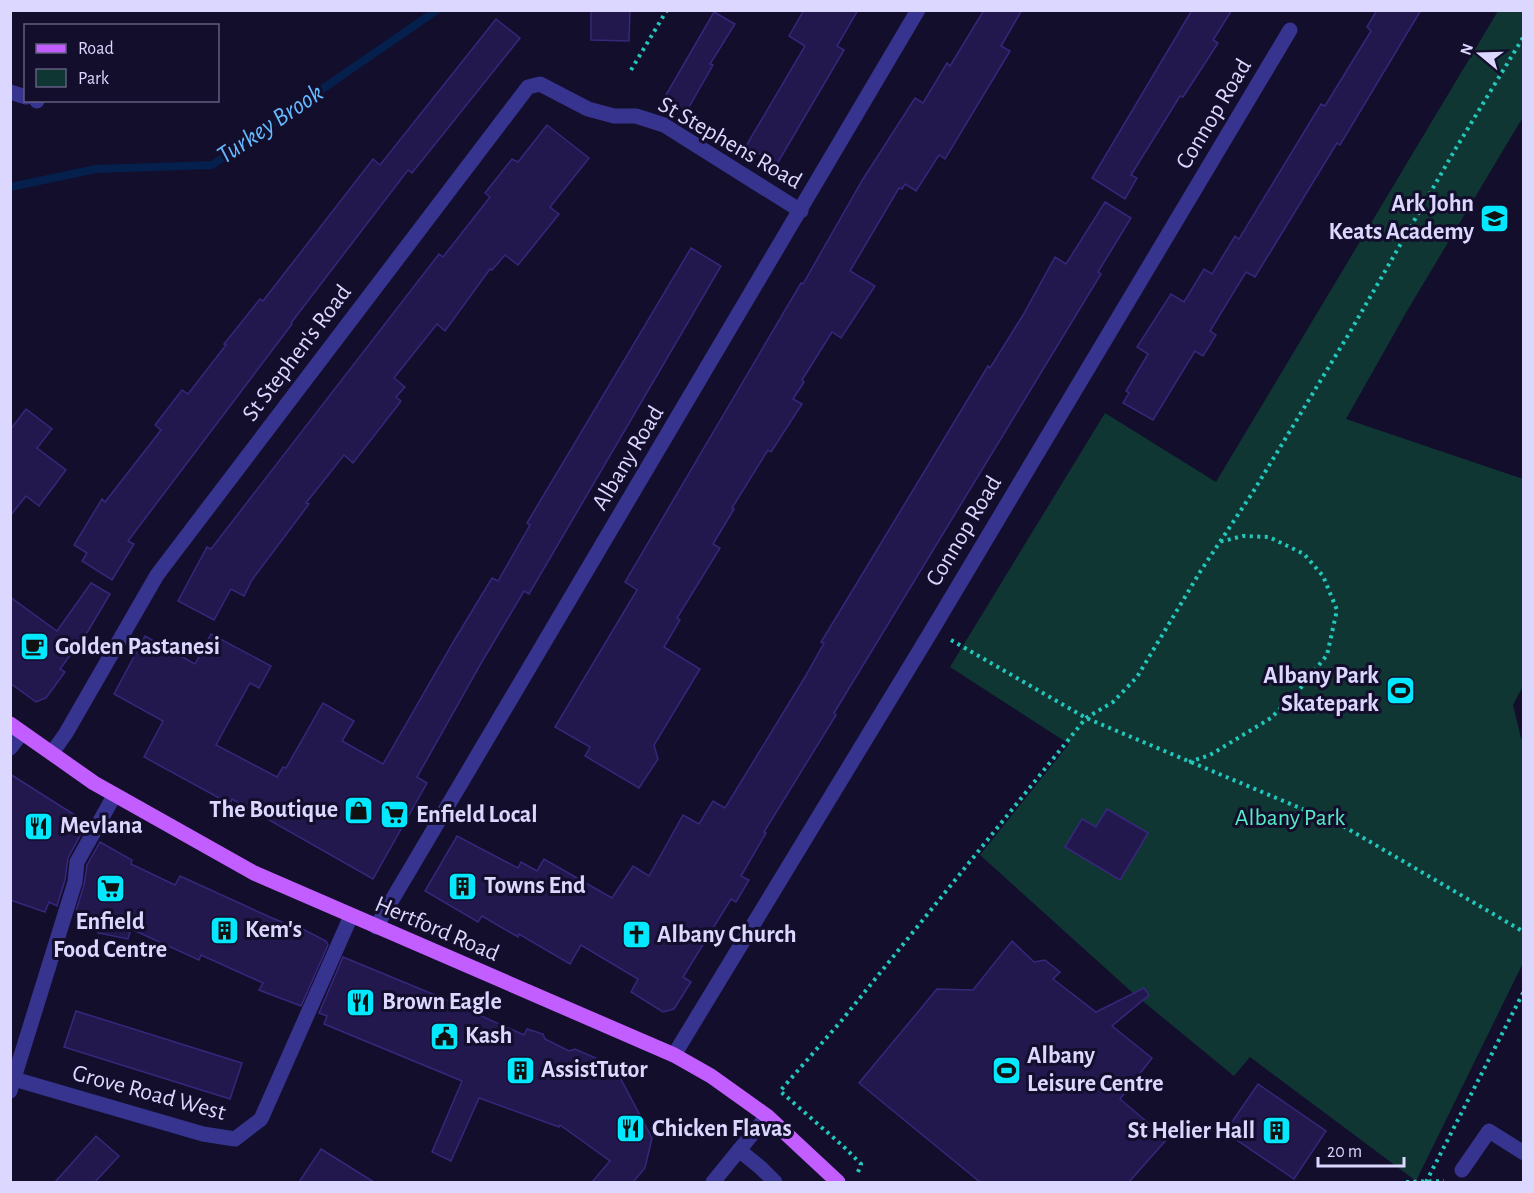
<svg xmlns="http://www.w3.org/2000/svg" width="1534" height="1193" viewBox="0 0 1534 1193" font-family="'Alegreya Sans',sans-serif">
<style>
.green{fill:#103634}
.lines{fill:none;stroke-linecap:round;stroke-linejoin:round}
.stream{stroke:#05204d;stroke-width:8}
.building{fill:#22184e;stroke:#37277c;stroke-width:1.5}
.path{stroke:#23c8bd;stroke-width:4;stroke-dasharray:3 4.5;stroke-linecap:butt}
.minor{stroke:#37348f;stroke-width:15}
.major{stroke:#c25eff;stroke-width:15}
.labels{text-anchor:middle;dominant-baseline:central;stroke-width:6;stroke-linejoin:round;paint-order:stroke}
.street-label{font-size:24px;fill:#dcd7ff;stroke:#120e2b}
.poi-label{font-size:24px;font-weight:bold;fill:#dcd7ff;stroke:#120e2b;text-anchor:start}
.park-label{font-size:24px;fill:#56edc6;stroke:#120e2b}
.water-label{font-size:26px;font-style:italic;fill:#65b9ff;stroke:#120e2b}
</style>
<rect width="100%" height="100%" fill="#120e2b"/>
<polygon class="green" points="1498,11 1523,11 1523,117 1407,311 1346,419 1523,479 1524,684 1513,705 1521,738 1524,739 1523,963 1416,1181 1250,1057 1234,1076 1134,994 980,855 1069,744 950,667 1105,413 1216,482"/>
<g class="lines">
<polyline class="stream" points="10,187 96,169 212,165 437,10"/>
</g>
<g class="building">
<polygon points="591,10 630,10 629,41 591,40"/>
<polygon points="804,10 858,10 837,46 844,50 777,164 746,146 805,46 789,36"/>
<polygon points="984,10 1022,10 1001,46 1010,51 945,159 939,155 916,191 905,184 902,189 899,188 850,271 875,286 841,338 832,332 802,380 804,382 793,399 802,404 771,452 768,450 732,508 734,509 713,544 720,548 677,618 680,620 664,647 700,669 654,745 658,759 639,788 585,756 590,747 555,727 637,590 625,582 801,283 803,284 863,179 915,98 923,103 947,63 950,66"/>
<polygon points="1192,10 1232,10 1213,40 1218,43 1183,97 1180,96 1131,175 1137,178 1125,199 1092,178"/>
<polygon points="1377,10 1421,10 1340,145 1337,143 1255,277 1246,272 1210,331 1216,335 1203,356 1195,351 1153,420 1123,403 1129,393 1126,391 1148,354 1137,347 1171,294 1184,302 1204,269 1212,274 1235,236 1239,239 1321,104 1325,106 1371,31 1367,27"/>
<polygon points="714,12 735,24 710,64 713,65 685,114 663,100"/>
<polygon points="496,19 520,38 412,173 408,170 291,323 292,324 128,541 134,544 112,580 82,561 87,553 74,545 102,499 105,502 161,430 155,425 182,390 188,394 226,345 224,344 260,299 263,301 373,159 380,165"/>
<polygon points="547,125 589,158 550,207 559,214 518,265 505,255 492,270 490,269 445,331 437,324 394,378 405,387 396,397 401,401 353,463 344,455 306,503 309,504 252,580 244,596 231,589 214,620 178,601 207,547 211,549 439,254 443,257 490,197 485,193 512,159 518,162"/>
<polygon points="1105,202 1131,218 1098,272 1101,274 834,713 836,715 764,832 766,833 741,876 749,880 736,902 731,899 683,977 691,982 674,1009 663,1012 631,992 638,979 581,945 570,964 519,934 518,937 482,916 478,922 425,891 457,836 518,868 521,862 537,871 544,859 612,898 633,866 649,876 683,815 699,824 713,801 725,808 805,677 824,643 821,642 843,606 988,366 990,368 1023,315 1055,257 1066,264"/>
<polygon points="691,248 721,266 529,594 524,591 483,660 417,777 427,783 373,879 232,799 230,804 144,757 163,721 114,694 145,636 195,664 211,634 271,666 259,688 250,683 216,745 277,777 283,767 286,768 323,703 354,721 342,741 383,764 455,639 492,578 498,581 530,525 527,523"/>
<polygon points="26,409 52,429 37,448 66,470 39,506 26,496 10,516 10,430"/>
<polygon points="91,583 110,594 88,631 60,669 65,672 46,698 36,702 10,683 10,597 57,631"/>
<polygon points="10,774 78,817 72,827 82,832 68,858 65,880 57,906 49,902 45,912 10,900"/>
<polygon points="1107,809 1148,833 1120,880 1065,847 1082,819 1096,827"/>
<polygon points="100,842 132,860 131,864 175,885 180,876 272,918 292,926 293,924 326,941 328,945 301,1006 259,990 263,983 201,955 199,960 131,929 128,939 98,933 100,925 75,914 84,885 87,865"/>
<polygon points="1012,941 1034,962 1045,960 1060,972 1053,979 1096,1012 1144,988 1149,995 1112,1026 1152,1058 1120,1099 1167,1139 1129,1182 980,1182 859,1083 937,989 973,990"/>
<polygon points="343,957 469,1009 468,1010 524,1035 527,1029 543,1034 545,1039 569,1051 575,1049 614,1066 652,1138 645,1168 633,1182 592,1182 610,1161 560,1125 559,1127 479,1098 451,1161 432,1152 462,1081 324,1024 327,1016 319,1013"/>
<polygon points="76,1011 242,1063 230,1099 64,1047"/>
<polygon points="1258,1084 1326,1131 1294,1179 1225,1132"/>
<polygon points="96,1136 119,1156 95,1182 55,1182"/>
<polygon points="321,1149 374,1182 299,1182"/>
</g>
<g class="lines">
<g class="path">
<polyline points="631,70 667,10"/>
<polyline points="951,640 1086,718 1343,826 1524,932"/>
<polyline points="1189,762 1210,755 1271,718 1299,690 1327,655 1337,610 1323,576 1304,554 1269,537 1243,536 1219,542"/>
<polyline points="858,1172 861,1164 843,1146 780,1091 842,1020 1086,718 1113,702 1137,677 1200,572 1253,492 1350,332 1456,148 1524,36"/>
<polyline points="1406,1182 1444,1181"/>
<polyline points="1426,1182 1524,991"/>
</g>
<g class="minor">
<polyline points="10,92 26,97"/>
<polyline points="36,100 37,101"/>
<polyline points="10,748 22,733"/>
<polyline points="52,753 66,733 157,575 528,87 540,84 588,109 614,116 636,116 664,125 801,211"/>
<polyline points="376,927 918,10"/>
<polyline points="674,1055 932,630 1290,30"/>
<polyline points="14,1079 203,1134 235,1139 261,1119 351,916"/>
<polyline points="10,1091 75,882 77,862 114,796"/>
<polyline points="739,1150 761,1168 775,1182"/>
<polyline points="1462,1170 1489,1131 1524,1153"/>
<polyline points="713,1182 767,1116"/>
</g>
<polyline class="major" points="10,724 94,783 254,873 674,1055 711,1076 767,1116 838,1182"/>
</g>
<defs>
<symbol id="school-square" viewBox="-11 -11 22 22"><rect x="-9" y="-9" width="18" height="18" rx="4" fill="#03e8ff" stroke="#120e2b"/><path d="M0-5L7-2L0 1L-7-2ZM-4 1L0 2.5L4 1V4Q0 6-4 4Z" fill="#111"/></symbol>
<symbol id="cafe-square" viewBox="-11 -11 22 22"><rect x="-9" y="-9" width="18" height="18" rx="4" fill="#03e8ff" stroke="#120e2b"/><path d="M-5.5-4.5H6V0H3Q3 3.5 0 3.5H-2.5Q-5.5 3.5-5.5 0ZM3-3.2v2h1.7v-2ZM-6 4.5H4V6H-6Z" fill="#111"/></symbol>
<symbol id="stadium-square" viewBox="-11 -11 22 22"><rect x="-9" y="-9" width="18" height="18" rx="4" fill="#03e8ff" stroke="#120e2b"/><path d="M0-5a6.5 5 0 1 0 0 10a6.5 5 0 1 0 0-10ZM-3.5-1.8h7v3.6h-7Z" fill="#111"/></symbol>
<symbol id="shop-square" viewBox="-11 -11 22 22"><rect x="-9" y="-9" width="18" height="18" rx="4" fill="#03e8ff" stroke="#120e2b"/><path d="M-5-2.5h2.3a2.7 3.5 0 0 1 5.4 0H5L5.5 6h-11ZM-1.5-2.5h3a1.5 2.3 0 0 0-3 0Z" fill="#111"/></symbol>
<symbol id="supermarket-square" viewBox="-11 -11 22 22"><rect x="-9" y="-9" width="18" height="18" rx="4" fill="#03e8ff" stroke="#120e2b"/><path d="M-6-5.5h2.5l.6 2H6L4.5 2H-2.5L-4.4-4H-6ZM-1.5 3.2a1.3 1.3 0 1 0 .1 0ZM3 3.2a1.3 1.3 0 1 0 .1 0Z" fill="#111"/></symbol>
<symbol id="restaurant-square" viewBox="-11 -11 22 22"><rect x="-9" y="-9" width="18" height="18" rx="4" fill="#03e8ff" stroke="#120e2b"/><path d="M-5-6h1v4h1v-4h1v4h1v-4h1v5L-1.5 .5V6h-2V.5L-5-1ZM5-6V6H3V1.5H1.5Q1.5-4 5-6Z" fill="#111"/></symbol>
<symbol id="building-square" viewBox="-11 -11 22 22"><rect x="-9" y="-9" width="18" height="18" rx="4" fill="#03e8ff" stroke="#120e2b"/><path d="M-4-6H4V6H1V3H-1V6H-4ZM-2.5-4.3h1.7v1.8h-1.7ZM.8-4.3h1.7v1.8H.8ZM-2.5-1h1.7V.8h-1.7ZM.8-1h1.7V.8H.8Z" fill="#111"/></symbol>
<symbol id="church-square" viewBox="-11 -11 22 22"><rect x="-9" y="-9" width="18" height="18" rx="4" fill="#03e8ff" stroke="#120e2b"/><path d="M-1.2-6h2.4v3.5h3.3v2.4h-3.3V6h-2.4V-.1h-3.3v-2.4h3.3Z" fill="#111"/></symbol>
<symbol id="civic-square" viewBox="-11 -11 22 22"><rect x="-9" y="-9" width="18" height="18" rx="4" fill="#03e8ff" stroke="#120e2b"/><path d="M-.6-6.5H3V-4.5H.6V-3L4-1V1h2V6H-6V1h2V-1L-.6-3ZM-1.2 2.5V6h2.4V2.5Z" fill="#111"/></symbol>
</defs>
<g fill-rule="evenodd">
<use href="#school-square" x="1478" y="202" width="33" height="33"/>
<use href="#cafe-square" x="18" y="630" width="33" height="33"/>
<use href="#stadium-square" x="1384" y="674" width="33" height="33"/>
<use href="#shop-square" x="342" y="794" width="33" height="33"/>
<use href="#supermarket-square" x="378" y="798" width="33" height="33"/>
<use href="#restaurant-square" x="22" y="810" width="33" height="33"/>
<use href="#building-square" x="446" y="870" width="33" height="33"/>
<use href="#supermarket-square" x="94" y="872" width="33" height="33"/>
<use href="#building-square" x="208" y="914" width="33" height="33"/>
<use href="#church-square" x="620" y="918" width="33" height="33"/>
<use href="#restaurant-square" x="344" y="986" width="33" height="33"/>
<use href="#civic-square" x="428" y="1020" width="33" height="33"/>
<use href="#building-square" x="504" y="1054" width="33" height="33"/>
<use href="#stadium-square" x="990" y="1054" width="33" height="33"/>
<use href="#restaurant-square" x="614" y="1112" width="33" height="33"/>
<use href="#building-square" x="1260" y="1114" width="33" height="33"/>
</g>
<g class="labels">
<g class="street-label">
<text transform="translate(1214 114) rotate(-59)">Connop Road</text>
<text transform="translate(730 143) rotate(30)">St Stephens Road</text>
<text transform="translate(297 353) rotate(-53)">St Stephen's Road</text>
<text transform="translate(628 458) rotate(-59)">Albany Road</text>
<text transform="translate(964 531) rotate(-59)">Connop Road</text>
<text transform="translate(437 929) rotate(23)">Hertford Road</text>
<text transform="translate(149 1093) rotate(15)">Grove Road West</text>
</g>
<g class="poi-label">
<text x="1474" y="204" text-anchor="end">Ark John<tspan x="1474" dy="28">Keats Academy</tspan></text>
<text x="55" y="647">Golden Pastanesi</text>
<text x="1379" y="676" text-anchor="end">Albany Park<tspan x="1379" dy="28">Skatepark</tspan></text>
<text x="338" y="810" text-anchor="end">The Boutique</text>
<text x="416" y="815">Enfield Local</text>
<text x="60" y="826">Mevlana</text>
<text x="484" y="886">Towns End</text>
<text x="110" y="922" text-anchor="middle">Enfield<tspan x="110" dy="28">Food Centre</tspan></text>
<text x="245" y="930">Kem's</text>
<text x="657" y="935">Albany Church</text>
<text x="382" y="1002">Brown Eagle</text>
<text x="465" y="1036">Kash</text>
<text x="1027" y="1056">Albany<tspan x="1027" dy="28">Leisure Centre</tspan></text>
<text x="541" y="1070">AssistTutor</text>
<text x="652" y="1129">Chicken Flavas</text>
<text x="1255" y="1131" text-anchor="end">St Helier Hall</text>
</g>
<g class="park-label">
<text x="1290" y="818">Albany Park</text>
</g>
<g class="water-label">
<text transform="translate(270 124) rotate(-34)">Turkey Brook</text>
</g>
</g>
<rect width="1534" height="1193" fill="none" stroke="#dcd7ff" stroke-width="24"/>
<rect x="24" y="24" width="195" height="78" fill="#120e2b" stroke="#635e80" stroke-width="1.5"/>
<rect x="36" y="44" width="30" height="9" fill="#c25eff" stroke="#635e80" stroke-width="1.5"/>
<text x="78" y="54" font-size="18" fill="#dcd7ff">Road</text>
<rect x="36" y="69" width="30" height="18" fill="#103634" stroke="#635e80" stroke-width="1.5"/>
<text x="78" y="84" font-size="18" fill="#dcd7ff">Park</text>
<g transform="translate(1480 54) rotate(289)" stroke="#120e2b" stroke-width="4.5" paint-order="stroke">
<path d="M0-4.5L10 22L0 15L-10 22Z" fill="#dcd7ff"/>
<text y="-9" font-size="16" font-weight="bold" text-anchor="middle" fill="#dcd7ff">N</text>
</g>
<path d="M1318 1157v9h86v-9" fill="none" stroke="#dcd7ff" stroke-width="3"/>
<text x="1327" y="1157" font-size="18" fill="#dcd7ff" stroke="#120e2b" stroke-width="4.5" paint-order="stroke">20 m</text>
</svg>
